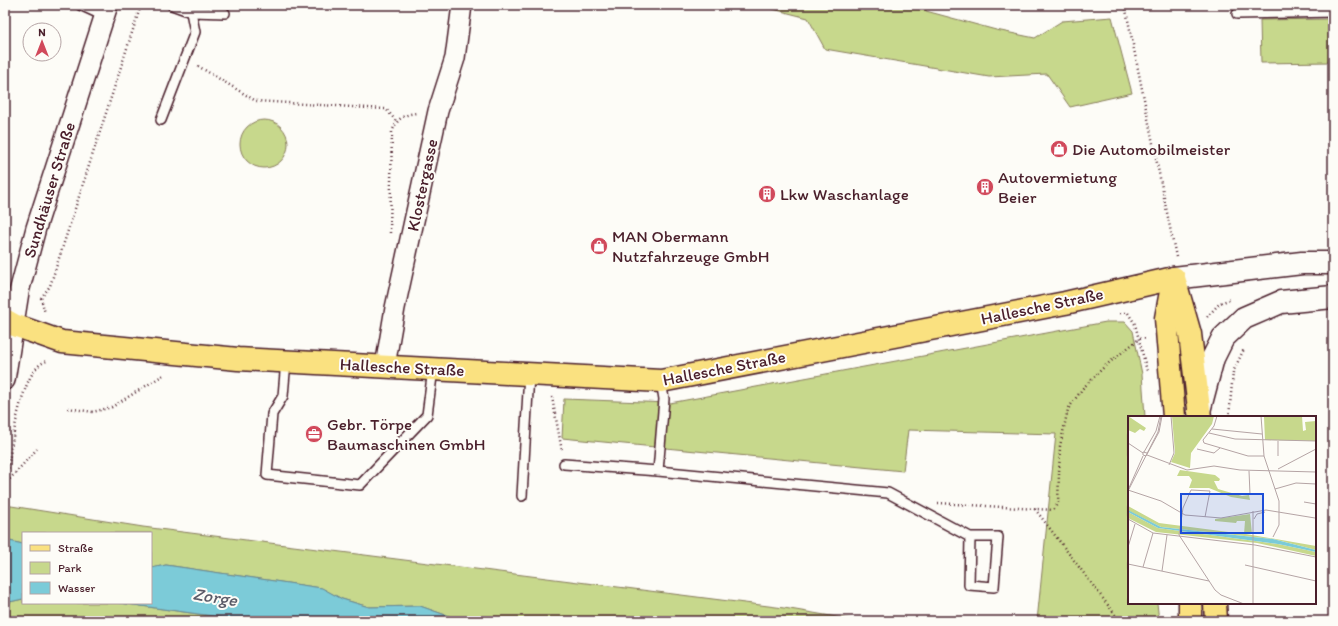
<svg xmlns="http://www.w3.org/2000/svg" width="1338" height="626" viewBox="0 0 1338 626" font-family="Itim,sans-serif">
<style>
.green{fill:#c7d88c;stroke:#887c5c}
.water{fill:#7bcbd8;stroke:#678693}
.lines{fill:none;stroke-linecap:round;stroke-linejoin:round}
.lane-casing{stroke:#4a1f2b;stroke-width:12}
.street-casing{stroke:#4a1f2b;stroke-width:22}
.secondary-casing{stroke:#4a1f2b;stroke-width:25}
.primary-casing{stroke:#4a1f2b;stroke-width:25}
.path{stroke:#4a1f2b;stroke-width:2.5;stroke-dasharray:1 3;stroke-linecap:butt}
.lane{stroke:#fdfcf7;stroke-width:9}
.street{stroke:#fdfcf7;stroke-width:19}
.secondary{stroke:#fdfcf7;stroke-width:22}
.primary{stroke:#fae180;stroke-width:22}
.labels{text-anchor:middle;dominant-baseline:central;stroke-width:4;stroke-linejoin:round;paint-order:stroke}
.poi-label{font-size:17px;fill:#4a1f2b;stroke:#fdfcf7;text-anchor:start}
.street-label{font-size:17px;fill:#4a1f2b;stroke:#fdfcf7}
.water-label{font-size:18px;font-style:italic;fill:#5b5b68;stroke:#fdfcf7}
.inset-road{fill:none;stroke:#b5a4a5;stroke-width:1}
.view{fill:#1d4ed8;fill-opacity:0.15;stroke:#1d4ed8;stroke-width:2}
.inset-edge{fill:none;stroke:#4a1f2b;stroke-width:2}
</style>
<rect width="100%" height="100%" fill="#fdfcf7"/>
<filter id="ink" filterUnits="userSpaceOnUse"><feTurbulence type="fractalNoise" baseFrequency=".025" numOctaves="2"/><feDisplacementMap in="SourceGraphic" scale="8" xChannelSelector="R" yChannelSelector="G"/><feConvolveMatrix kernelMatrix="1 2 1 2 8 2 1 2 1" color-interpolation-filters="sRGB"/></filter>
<g filter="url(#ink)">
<g class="green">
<polygon points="757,5 925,5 926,11 996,30 1035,38 1062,21 1112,17 1132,93 1070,107 1047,74 989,77 825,49 808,18"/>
<polygon points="1329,19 1330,62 1261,63 1260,20"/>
<circle cx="264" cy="144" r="24"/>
<polygon points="1106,322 1125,322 1133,331 1142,374 1145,417 1129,417 1129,603 1157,603 1159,621 1037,621 1056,434 908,430 903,471 562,438 564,399 670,403"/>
<polygon points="5,505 143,527 784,608 860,621 484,621 454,618 420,606 369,607 342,599 321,588 166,565 151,568 151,533 23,533 23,544 5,540"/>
<polygon points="23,599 23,603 120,603 248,621 5,621 5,603"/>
</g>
<g class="water">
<polygon points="5,540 23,544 23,599 5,603"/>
<polygon points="166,565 322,588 342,599 369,607 420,606 454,618 484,621 248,621 120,603 151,603 151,568"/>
</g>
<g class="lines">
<defs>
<g id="lane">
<polyline points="80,5 104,16"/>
<polyline points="172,5 191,12 225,13"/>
<polyline points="1237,14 1333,12"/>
<polyline points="161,120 195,32 191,12"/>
<polyline points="286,361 283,396 272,414 267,475 360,485 427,415 433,369"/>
<polyline points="661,381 664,399 658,471 888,493 970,537 969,585 994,587 998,537 970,537"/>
<polyline points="564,464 658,471"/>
<polyline points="522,496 529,374"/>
</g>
<g id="street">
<polyline points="385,366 395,308 438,111 455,58 462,5"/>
<polyline points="5,380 19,292 36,228 108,5"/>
</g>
<g id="secondary">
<polyline points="1174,278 1302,263 1333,263"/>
<polyline points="1199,411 1213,358 1223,338 1244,318 1281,302 1333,297"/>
</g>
<g id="primary">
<polyline points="1174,278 1190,334 1200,417"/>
<polyline points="1173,281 1166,318 1174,417"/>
<polyline points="5,320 14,325 62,342 238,359 661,381 1065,303 1174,278"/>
<polyline points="1190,603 1190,621"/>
<polyline points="1215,603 1216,621"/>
</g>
</defs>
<use href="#lane" class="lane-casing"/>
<use href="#street" class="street-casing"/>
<use href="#secondary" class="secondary-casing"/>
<use href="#primary" class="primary-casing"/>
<g class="path">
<polyline points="1125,5 1176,257"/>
<polyline points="198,66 256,101 386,109 396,121"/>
<path d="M390,233L392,132C397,119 403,114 418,113"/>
<polyline points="41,298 45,313"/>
<polyline points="41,298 50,286 141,5"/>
<polyline points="1120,313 1128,313 1135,324 1147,371"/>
<polyline points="1207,317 1220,303 1231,299"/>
<polyline points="552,397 562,451"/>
<polyline points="68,408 93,412 112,407 165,374"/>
<polyline points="1229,417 1233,372 1244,349"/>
<polyline points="7,482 37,449"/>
<path d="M5,496C8,471 18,362 49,361"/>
<polyline points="938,503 1053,510 1058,503 1060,446 1068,409 1083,388 1105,366 1139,339 1147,338"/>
<polyline points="1035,509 1120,621"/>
</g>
<use href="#lane" class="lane"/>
<use href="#street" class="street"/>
<use href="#secondary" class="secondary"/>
<use href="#primary" class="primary"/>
</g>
</g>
<defs>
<symbol id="shop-disc" viewBox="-11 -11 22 22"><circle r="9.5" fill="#d1495b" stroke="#fdfcf7"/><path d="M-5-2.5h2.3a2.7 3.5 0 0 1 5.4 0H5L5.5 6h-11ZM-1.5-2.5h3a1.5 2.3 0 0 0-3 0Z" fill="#fff"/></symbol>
<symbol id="building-disc" viewBox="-11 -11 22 22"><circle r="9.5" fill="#d1495b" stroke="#fdfcf7"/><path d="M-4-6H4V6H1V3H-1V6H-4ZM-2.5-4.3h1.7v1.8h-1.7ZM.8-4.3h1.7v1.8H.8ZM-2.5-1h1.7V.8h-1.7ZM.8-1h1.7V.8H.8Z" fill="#fff"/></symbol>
<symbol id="office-disc" viewBox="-11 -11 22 22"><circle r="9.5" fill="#d1495b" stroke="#fdfcf7"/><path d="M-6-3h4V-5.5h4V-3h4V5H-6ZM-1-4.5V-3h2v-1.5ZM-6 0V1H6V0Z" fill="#fff"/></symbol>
</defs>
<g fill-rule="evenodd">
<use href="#shop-disc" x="1049" y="139" width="20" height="20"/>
<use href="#building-disc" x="975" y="177" width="20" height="20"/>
<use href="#building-disc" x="757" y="184" width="20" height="20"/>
<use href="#shop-disc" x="589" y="236" width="20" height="20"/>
<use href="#office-disc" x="304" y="424" width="20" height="20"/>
</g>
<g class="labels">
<g class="poi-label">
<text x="1072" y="149">Die Automobilmeister</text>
<text x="998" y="177">Autovermietung<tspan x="998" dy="20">Beier</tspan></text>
<text x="780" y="194">Lkw Waschanlage</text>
<text x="612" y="236">MAN Obermann<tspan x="612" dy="20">Nutzfahrzeuge GmbH</tspan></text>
<text x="327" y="424">Gebr. Törpe<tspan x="327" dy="20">Baumaschinen GmbH</tspan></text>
</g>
<g class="street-label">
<text transform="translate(422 185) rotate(-78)">Klostergasse</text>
<text transform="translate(49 190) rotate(-73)">Sundhäuser Straße</text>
<text transform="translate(1042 306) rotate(-12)">Hallesche Straße</text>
<text transform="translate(402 367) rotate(3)">Hallesche Straße</text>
<text transform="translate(724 368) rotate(-11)">Hallesche Straße</text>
</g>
<g class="water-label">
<text transform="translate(215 597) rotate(9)">Zorge</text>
</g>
</g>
<g transform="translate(1128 416)">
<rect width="188" height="188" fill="#fdfcf7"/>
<path d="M0,0L18,12L16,15L12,13L7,17L0,14ZM44,0H86L84,8L63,37L62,52L43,46L47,37ZM174,0L175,15L178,14L177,6L188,5V25L137,24L136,1ZM52,54L87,59L92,63L91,65H86L90,73L114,80L121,79L122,84L103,81L81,72H61L64,64L61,60H49ZM0,90L31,107L116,118L117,105H109L108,107L87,105V103L122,98L124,118H118L188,130V134L145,123L33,111L1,95ZM0,96L30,112L150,128L188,136V140L129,127L28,116L0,102Z" fill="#c7d88c"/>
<path d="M0,94L33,111L145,123L188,134V136L150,128L30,112L0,96Z" fill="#7bcbd8"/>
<path class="inset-road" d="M89,0L86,10L75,24L76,27L120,40H136M133,0L136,40L151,85V96M84,13L134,18M81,17L107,23L188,25M150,25V40M0,27L15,37M69,33L86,37L92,32M16,36L28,15L32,0M19,37L15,36V39L18,40L31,16L34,0M19,39L59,54L86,50L112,54L188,56M41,49L46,37L43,0M150,53L188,33M121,55L122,78M147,73L168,67L188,68M0,74L15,40M0,74L33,85L57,99L93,102L138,94L187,102M0,75L30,16L33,0M176,86L188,88M125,95V188M77,101L82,75L63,74L55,92L51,119L87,174L93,179L116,188M0,103L25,117L127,129M126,103L129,98L137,96M145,121L151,109V96M127,129L188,141M0,131L7,108M0,148L81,165M117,149L188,165M15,151L25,117M34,155L39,119"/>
<path class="view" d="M53,78H135V117H53Z"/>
<rect width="188" height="188" class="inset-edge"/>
</g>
<rect width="1338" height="626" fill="none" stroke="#fdfcf7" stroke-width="20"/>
<rect x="10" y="10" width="1318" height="606" fill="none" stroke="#4a1f2b" stroke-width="1.5" filter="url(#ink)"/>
<rect x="22" y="532" width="130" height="72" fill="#fdfcf7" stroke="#b5a4a5"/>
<rect x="30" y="545" width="20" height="6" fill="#fae180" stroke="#b5a4a5"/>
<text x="58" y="552" font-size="12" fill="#4a1f2b">Straße</text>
<rect x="30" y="562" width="20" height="12" fill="#c7d88c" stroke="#b5a4a5"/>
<text x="58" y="572" font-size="12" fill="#4a1f2b">Park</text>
<rect x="30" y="582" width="20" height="12" fill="#7bcbd8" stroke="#b5a4a5"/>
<text x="58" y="592" font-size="12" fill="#4a1f2b">Wasser</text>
<g transform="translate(42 42)"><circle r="19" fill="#fdfcf7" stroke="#b5a4a5"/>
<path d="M0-3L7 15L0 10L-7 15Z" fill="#d1495b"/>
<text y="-6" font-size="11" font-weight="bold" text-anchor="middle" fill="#4a1f2b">N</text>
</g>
</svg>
